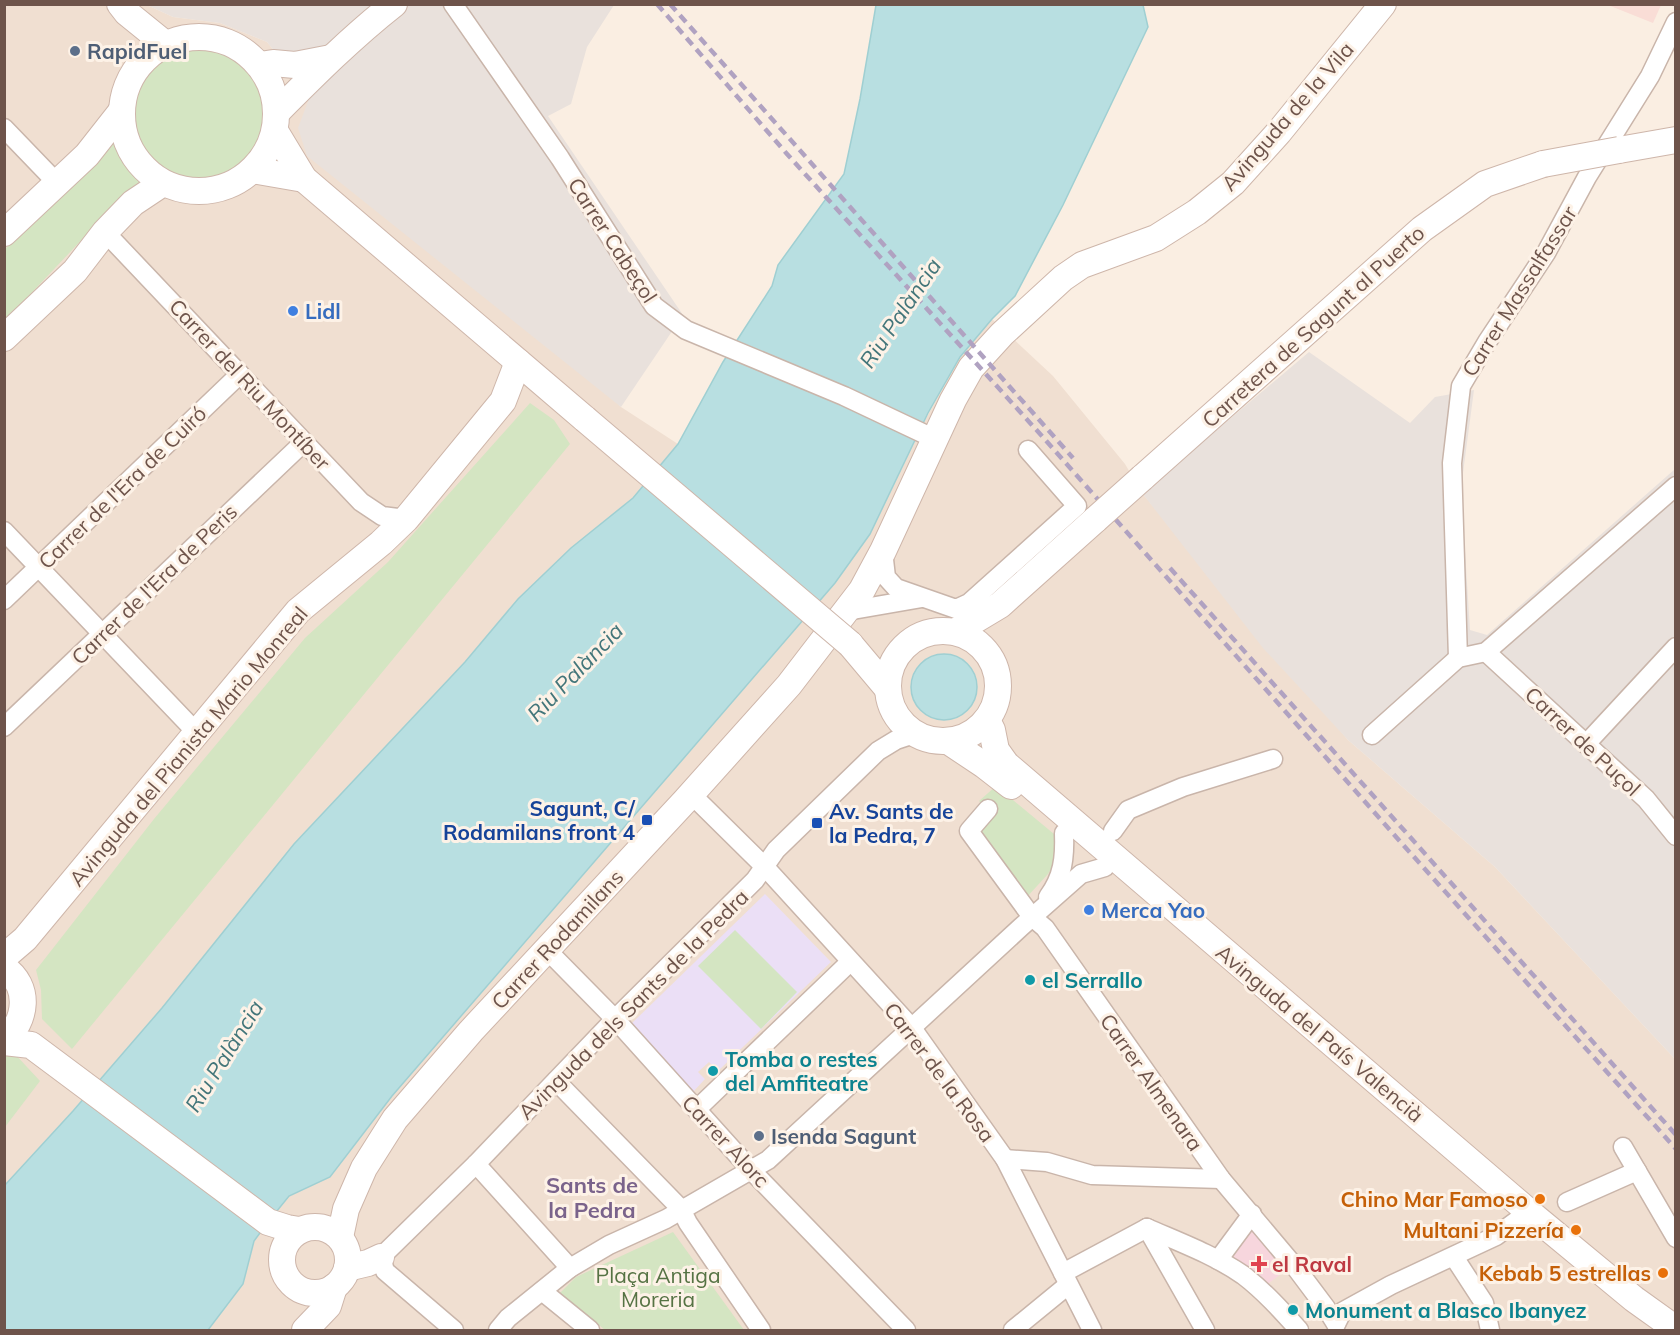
<svg xmlns="http://www.w3.org/2000/svg" width="1680" height="1335" viewBox="0 0 1680 1335" font-family="Mulish,sans-serif">
<style>
.residential{fill:#f0dfd1}
.commercial{fill:#f9ddd6}
.industrial{fill:#e9e1dc}
.education{fill:#ebdff6}
.medical{fill:#f7d6dd}
.green{fill:#d4e5c2}
.water{fill:#b8dfe1;stroke:#9fcfd2;stroke-width:1.5}
.lines{fill:none;stroke-linecap:round;stroke-linejoin:round}
.street-casing{stroke:#c9b5aa;stroke-width:21}
.secondary-casing{stroke:#ceb6aa;stroke-width:28}
.street{stroke:#fff;stroke-width:18}
.secondary{stroke:#fff;stroke-width:26}
.rail{stroke:#b0a2c1;stroke-width:4.5;stroke-dasharray:9 6;stroke-linecap:butt}
.secondary-bridge-casing{stroke:#ceb6aa;stroke-width:28;stroke-linecap:butt}
.secondary-bridge{stroke:#fff;stroke-width:26}
.service-dot{fill:#5c6f8a;stroke:#fdf2e7;stroke-width:2}
.shop-dot{fill:#3f7fe0;stroke:#fdf2e7;stroke-width:2}
.transit-dot{fill:#1a4fb4;stroke:#fdf2e7;stroke-width:2}
.culture-dot{fill:#0f9aa8;stroke:#fdf2e7;stroke-width:2}
.food-dot{fill:#e8710a;stroke:#fdf2e7;stroke-width:2}
.health-dot{fill:#e0444e;stroke:#fdf2e7;stroke-width:2}
.labels{text-anchor:middle;dominant-baseline:central;stroke-width:6;stroke-linejoin:round;paint-order:stroke}
.service-label{font-size:21px;font-weight:bold;fill:#4e5e75;stroke:#fdf2e7;text-anchor:start}
.street-label{font-size:21px;fill:#6e544b;stroke:#fdf2e7}
.shop-label{font-size:21px;font-weight:bold;fill:#366cbe;stroke:#fdf2e7;text-anchor:start}
.transit-label{font-size:21px;font-weight:bold;fill:#164399;stroke:#fdf2e7;text-anchor:end}
.culture-label{font-size:21px;font-weight:bold;fill:#0d838f;stroke:#fdf2e7;text-anchor:start}
.food-label{font-size:21px;font-weight:bold;fill:#c56008;stroke:#fdf2e7;text-anchor:end}
.health-label{font-size:21px;font-weight:bold;fill:#be3a42;stroke:#fdf2e7;text-anchor:start}
.park-label{font-size:21px;fill:#567344;stroke:#fdf2e7}
.water-label{font-size:22px;font-style:italic;fill:#43767a;stroke:#fdf2e7}
.neighbourhood-label{font-size:22px;font-weight:bold;fill:#7a638b;stroke:#fdf2e7}
</style>
<rect width="100%" height="100%" fill="#faeee2"/>
<g class="residential">
<polygon points="5,5 147,5 173,17 220,23 267,42 311,96 621,407 678,444 633,498 571,548 518,599 465,662 294,844 162,1008 73,1111 5,1185"/>
<polygon points="992,319 1053,376 1125,464 1142,493 1348,740 1495,867 1675,1059 1675,1330 208,1330 243,1284 254,1241 289,1196 330,1177 392,1096 835,583 960,357"/>
</g>
<polygon class="commercial" points="1608,5 1661,4 1661,5 1653,23"/>
<g class="industrial">
<polygon points="147,5 614,5 587,47 571,104 548,116 683,315 621,407 307,156 298,128 310,96 267,42 220,23 173,17"/>
<polygon points="1309,352 1410,423 1435,397 1474,390 1461,488 1470,630 1487,635 1675,469 1675,1059 1495,867 1348,740 1263,648 1142,493"/>
</g>
<polygon class="education" points="765,894 831,962 718,1071 709,1062 698,1072 705,1079 693,1092 629,1026"/>
<polygon class="medical" points="1253,1230 1285,1271 1265,1286 1230,1257 1245,1236"/>
<g class="green">
<circle cx="199" cy="114" r="65"/>
<polygon points="113,141 141,185 89,232 5,321 5,249"/>
<polygon points="530,403 554,420 570,444 72,1049 42,1019 41,990 36,970 154,819 305,638 388,562"/>
<polygon points="996,786 1054,834 1060,853 1048,874 1026,898 976,833 988,809 979,801"/>
<polygon points="735,930 797,992 761,1029 698,966"/>
<polygon points="14,1053 40,1081 5,1127 5,1055"/>
<polygon points="673,1232 744,1330 605,1330 560,1293 576,1277"/>
</g>
<g class="water">
<polygon points="876,5 1143,5 1148,27 1063,205 1015,296 992,319 960,357 928,413 870,534 835,583 392,1096 330,1177 289,1196 268,1222 254,1241 243,1284 208,1330 5,1330 5,1185 73,1111 162,1008 294,844 465,662 518,599 571,548 633,498 678,444 723,362 772,286 778,265 844,174 860,99"/>
<circle cx="944" cy="687" r="33"/>
</g>
<g class="lines">
<defs>
<g id="street">
<polyline points="453,4 560,158 654,306 686,330 844,396 935,439"/>
<polyline points="4,128 57,183"/>
<polyline points="105,232 361,502 382,516 406,519"/>
<polyline points="4,531 197,733"/>
<polyline points="883,551 886,577 896,588 956,609 969,603 1077,506 1028,450"/>
<polyline points="4,600 240,374"/>
<polyline points="847,611 922,598"/>
<polyline points="1486,652 1646,799 1676,836"/>
<polyline points="1458,658 1452,463 1461,386 1487,342 1546,253 1587,177 1650,76 1676,22"/>
<polyline points="4,727 304,442"/>
<polyline points="1372,735 1458,658 1486,652 1676,486"/>
<polyline points="1586,744 1676,647"/>
<polyline points="691,794 765,867 912,1028 1005,1159 1092,1330"/>
<polyline points="988,809 969,831 1032,917 1045,928 1221,1179 1296,1268 1326,1308 1336,1324"/>
<polyline points="1113,831 1128,810 1183,787 1273,759"/>
<path d="M1048,897C1063,877 1065,857 1064,833"/>
<polyline points="547,950 615,1019 751,1170 906,1330"/>
<polyline points="556,1081 681,1209 688,1223 761,1330"/>
<polyline points="697,1109 850,962"/>
<polyline points="1623,1147 1676,1238"/>
<polyline points="1005,1159 1047,1162 1092,1175 1221,1179"/>
<polyline points="476,1164 570,1268"/>
<polyline points="1567,1202 1637,1171"/>
<path d="M1147,1228C1179,1242 1214,1255 1243,1275C1264,1291 1282,1311 1299,1330"/>
<polyline points="1147,1228 1205,1330"/>
<polyline points="1454,1257 1484,1303 1490,1330"/>
<polyline points="1218,1260 1252,1214"/>
<polyline points="1063,1273 1147,1228"/>
<polyline points="542,1291 590,1330"/>
<polyline points="1336,1324 1342,1312 1391,1285 1496,1236 1519,1219"/>
<polyline points="454,1330 385,1271 381,1257 476,1164 615,1019 755,880 776,850 878,751 896,740 914,734"/>
<polyline points="498,1330 508,1318 570,1268 609,1245 666,1219 768,1160 1021,927 1081,874 1105,867"/>
<polyline points="1013,1330 1068,1285"/>
</g>
<g id="secondary">
<polyline points="120,4 127,13 164,43"/>
<circle cx="199" cy="114" r="77"/>
<polyline points="260,65 273,63 295,65 331,58"/>
<path d="M277,112C315,74 352,37 394,4"/>
<polyline points="275,131 304,179 585,419"/>
<polyline points="1619,150 1676,140"/>
<polyline points="253,170 304,179"/>
<polyline points="4,233 87,155 120,113"/>
<polyline points="4,338 75,271 105,232 133,203 163,183"/>
<polyline points="1142,478 1422,229 1485,184 1543,164"/>
<circle cx="943" cy="686" r="55"/>
<polyline points="955,632 1000,605 1096,519"/>
<polyline points="850,644 887,688"/>
<polyline points="987,720 992,730 996,750 1006,764 1536,1218 1634,1299 1676,1329"/>
<polyline points="948,741 984,765 1011,786"/>
<polyline points="4,957 25,939 298,611 381,543 406,519 503,401 518,362"/>
<path d="M4,968C31,986 27,1021 4,1040"/>
<polyline points="4,1042 31,1045 268,1222 287,1228 299,1230"/>
<circle cx="315" cy="1260" r="33"/>
<polyline points="340,1237 346,1209 364,1168 395,1119 471,1031 685,801 789,685 862,590 883,551 953,400 971,368 1002,334 1063,278 1082,265 1156,238 1197,212 1233,183 1279,132 1383,4"/>
<polyline points="347,1268 368,1263 381,1257"/>
<polyline points="305,1330 328,1306 334,1287"/>
</g>
</defs>
<use href="#street" class="street-casing"/>
<use href="#secondary" class="secondary-casing"/>
<use href="#street" class="street"/>
<use href="#secondary" class="secondary"/>
<g class="rail">
<polyline points="657,4 787,154 1041,435 1397,838 1676,1149"/>
<polyline points="670,4 1073,458"/>
<polyline points="1170,568 1676,1135"/>
</g>
<defs>
<g id="secondary-bridge">
<polyline points="1543,164 1619,150"/>
<polyline points="585,419 850,644"/>
<polyline points="1096,519 1142,478"/>
</g>
</defs>
<use href="#secondary-bridge" class="secondary-bridge-casing"/>
<use href="#secondary-bridge" class="secondary-bridge"/>
</g>
<g class="service-dot">
<circle cx="75" cy="51" r="6"/>
<circle cx="759" cy="1136" r="6"/>
</g>
<g class="shop-dot">
<circle cx="293" cy="311" r="6"/>
<circle cx="1089" cy="910" r="6"/>
</g>
<g class="transit-dot">
<rect x="641" y="814" width="12" height="12" rx="3"/>
<rect x="811" y="817" width="12" height="12" rx="3"/>
</g>
<g class="culture-dot">
<circle cx="1030" cy="980" r="6"/>
<circle cx="713" cy="1071" r="6"/>
<circle cx="1293" cy="1310" r="6"/>
</g>
<g class="food-dot">
<circle cx="1540" cy="1199" r="6"/>
<circle cx="1576" cy="1230" r="6"/>
<circle cx="1663" cy="1273" r="6"/>
</g>
<path class="health-dot" d="M1256 1255h6v6h6v6h-6v6h-6v-6h-6v-6h6z"/>
<g class="labels">
<g class="service-label">
<text x="87" y="51">RapidFuel</text>
<text x="771" y="1136">Isenda Sagunt</text>
</g>
<g class="street-label">
<text transform="translate(1287 116) rotate(-49)">Avinguda de la Vila</text>
<text transform="translate(613 240) rotate(57)">Carrer Cabeçol</text>
<text transform="translate(1519 291) rotate(-58)">Carrer Massalfassar</text>
<text transform="translate(1313 326) rotate(-42)">Carretera de Sagunt al Puerto</text>
<text transform="translate(250 384) rotate(47)">Carrer del Riu Montíber</text>
<text transform="translate(122 487) rotate(-44)">Carrer de l'Era de Cuiró</text>
<text transform="translate(154 584) rotate(-44)">Carrer de l'Era de Peris</text>
<text transform="translate(1583 741) rotate(43)">Carrer de Puçol</text>
<text transform="translate(188 746) rotate(-50)">Avinguda del Pianista Mario Monreal</text>
<text transform="translate(557 939) rotate(-47)">Carrer Rodamilans</text>
<text transform="translate(633 1004) rotate(-45)">Avinguda dels Sants de la Pedra</text>
<text transform="translate(1320 1033) rotate(40)">Avinguda del País Valencià</text>
<text transform="translate(940 1072) rotate(53)">Carrer de la Rosa</text>
<text transform="translate(1152 1082) rotate(55)">Carrer Almenara</text>
<text transform="translate(726 1141) rotate(47)">Carrer Alorc</text>
</g>
<g class="shop-label">
<text x="305" y="311">Lidl</text>
<text x="1101" y="910">Merca Yao</text>
</g>
<g class="transit-label">
<text x="635" y="808">Sagunt, C/<tspan x="635" dy="24">Rodamilans front 4</tspan></text>
<text x="829" y="811" text-anchor="start">Av. Sants de<tspan x="829" dy="24">la Pedra, 7</tspan></text>
</g>
<g class="culture-label">
<text x="1042" y="980">el Serrallo</text>
<text x="725" y="1059">Tomba o restes<tspan x="725" dy="24">del Amfiteatre</tspan></text>
<text x="1305" y="1310">Monument a Blasco Ibanyez</text>
</g>
<g class="food-label">
<text x="1528" y="1199">Chino Mar Famoso</text>
<text x="1564" y="1230">Multani Pizzería</text>
<text x="1651" y="1273">Kebab 5 estrellas</text>
</g>
<g class="health-label">
<text x="1272" y="1264">el Raval</text>
</g>
<g class="park-label">
<text x="658" y="1275">Plaça Antiga<tspan x="658" dy="24">Moreria</tspan></text>
</g>
<g class="water-label">
<text transform="translate(900 313) rotate(-56)">Riu Palància</text>
<text transform="translate(575 672) rotate(-46)">Riu Palància</text>
<text transform="translate(224 1056) rotate(-58)">Riu Palància</text>
</g>
<g class="neighbourhood-label">
<text x="592" y="1185">Sants de<tspan x="592" dy="25">la Pedra</tspan></text>
</g>
</g>
<rect width="1680" height="1335" fill="none" stroke="#6e544b" stroke-width="12"/>
</svg>
